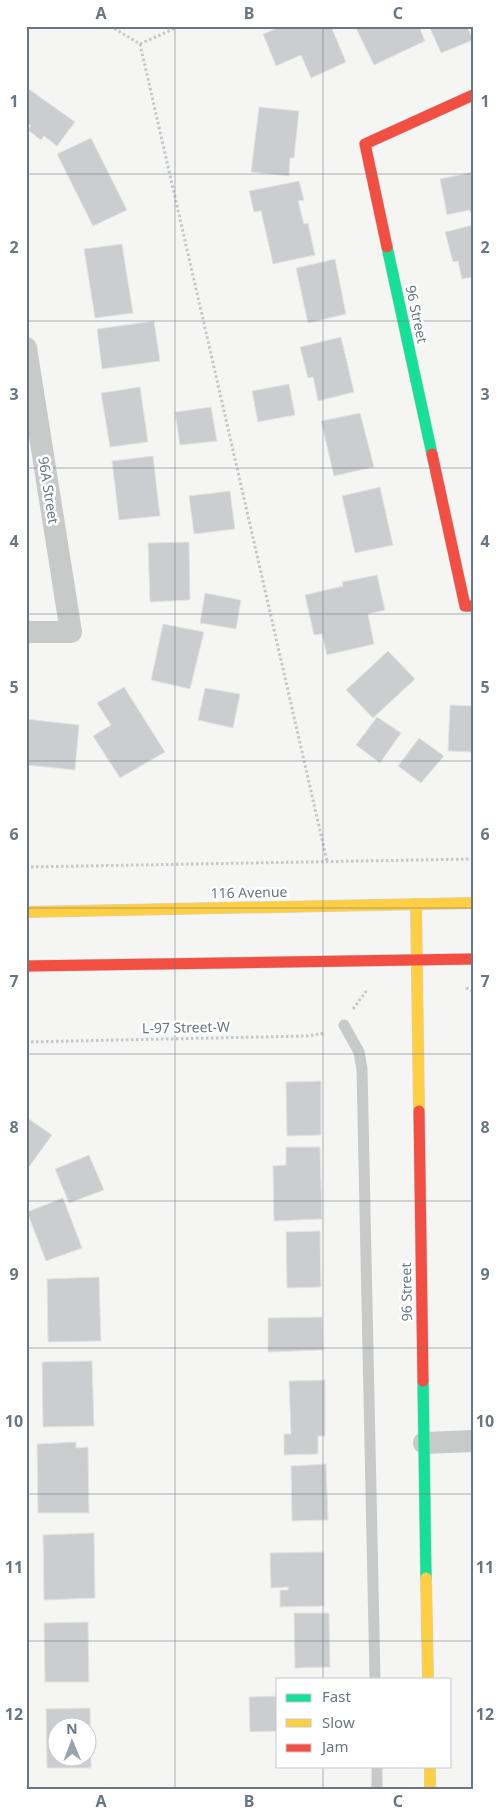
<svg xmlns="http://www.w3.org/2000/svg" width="499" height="1815" viewBox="0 0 499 1815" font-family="'Noto Sans',sans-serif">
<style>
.building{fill:#cccdce;stroke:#e4e4e4;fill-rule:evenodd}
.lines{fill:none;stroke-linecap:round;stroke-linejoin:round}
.fast-casing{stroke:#d1d2d2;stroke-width:12}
.slow-casing{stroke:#d1d2d2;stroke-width:12}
.jam-casing{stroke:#d1d2d2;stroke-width:12}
.path{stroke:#c6c7c8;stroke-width:3;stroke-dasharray:2.5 2.5;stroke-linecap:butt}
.lane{stroke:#c8caca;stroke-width:11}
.street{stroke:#c8caca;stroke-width:22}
.fast{stroke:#16e098;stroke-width:11}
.slow{stroke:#ffcf43;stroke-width:11}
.jam{stroke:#f24e42;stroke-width:11}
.grid{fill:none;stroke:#687782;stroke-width:1;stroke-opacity:0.55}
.labels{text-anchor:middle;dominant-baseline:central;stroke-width:5;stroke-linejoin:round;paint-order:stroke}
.street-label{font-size:14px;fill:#687782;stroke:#fff}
.neatline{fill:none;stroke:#687782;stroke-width:2}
.grid-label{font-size:16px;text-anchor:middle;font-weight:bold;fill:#687782}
</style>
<rect width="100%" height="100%" fill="#f5f5f4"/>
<g class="building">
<polygon points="283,26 331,26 346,62 311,78 301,55 276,66 263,34"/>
<polygon points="355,26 419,26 425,41 374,65"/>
<polygon points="429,26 467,26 473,40 441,53"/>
<polygon points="26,87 75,122 57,146 44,136 41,140 28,130 31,126 26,122"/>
<polygon points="259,107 299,111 294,158 290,158 289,176 251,172"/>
<polygon points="91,138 127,210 93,226 57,154"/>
<polygon points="473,172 473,212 470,212 469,210 447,215 440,179"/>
<polygon points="299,181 304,200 298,201 304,224 308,223 315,255 273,264 261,211 254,212 249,191"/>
<polygon points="473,225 473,277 462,279 458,261 453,262 445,232"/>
<polygon points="122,244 133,313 95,318 84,249"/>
<polygon points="335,259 346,314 308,323 296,268"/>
<polygon points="154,321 160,361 102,369 97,329"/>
<polygon points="341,337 354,392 318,401 313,377 308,378 300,347"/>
<polygon points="289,384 295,415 258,422 252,391"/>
<polygon points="140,387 148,442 110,447 101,393"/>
<polygon points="211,407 217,441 180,445 175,412"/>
<polygon points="360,413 374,467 334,476 321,421"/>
<polygon points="153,456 160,516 119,520 112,461"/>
<polygon points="380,487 393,545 355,553 342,496"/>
<polygon points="230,491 235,529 194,534 189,496"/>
<polygon points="189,542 190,600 150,602 148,543"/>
<polygon points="377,575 385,610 368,614 374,644 327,655 322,634 314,635 305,595 343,586 342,582"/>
<polygon points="205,593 241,600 236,629 200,623"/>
<polygon points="163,624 204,632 190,689 151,680"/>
<polygon points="388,651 415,679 373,718 346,690"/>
<polygon points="124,687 165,752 120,778 93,736 111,725 97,703"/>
<polygon points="205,688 240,694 233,728 198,720"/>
<polygon points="450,705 473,706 473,752 448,751"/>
<polygon points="377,717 401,733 380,763 356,745"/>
<polygon points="26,719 79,725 75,770 26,765"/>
<polygon points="419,738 444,756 421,783 398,766"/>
<polygon points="321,1081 321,1135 287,1136 286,1082"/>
<polygon points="26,1117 52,1135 26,1171"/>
<polygon points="286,1147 320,1147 322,1219 274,1221 273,1166 286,1165"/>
<polygon points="89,1155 104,1190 69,1203 55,1169"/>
<polygon points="63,1198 82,1248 46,1261 27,1212"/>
<polygon points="320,1231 321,1287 287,1288 286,1232"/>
<polygon points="99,1277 101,1341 48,1342 47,1279"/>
<polygon points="322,1317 323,1350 268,1352 268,1318"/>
<polygon points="92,1361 94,1426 43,1427 42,1362"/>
<polygon points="325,1380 325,1436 318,1436 318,1454 284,1455 284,1434 291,1434 289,1381"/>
<polygon points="76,1442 76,1448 88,1447 89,1513 38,1513 37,1444"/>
<polygon points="326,1464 328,1520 292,1521 291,1466"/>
<polygon points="94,1533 95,1598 44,1600 43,1535"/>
<polygon points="324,1552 324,1606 280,1607 280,1590 288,1590 288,1587 271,1588 270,1553"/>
<polygon points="294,1613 329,1613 330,1667 295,1668"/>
<polygon points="88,1622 89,1682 45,1682 44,1623"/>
<polygon points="278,1696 278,1731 250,1732 249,1697"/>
<path d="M90,1708L91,1768H47L46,1709ZM58,1728H88V1758H58Z"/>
</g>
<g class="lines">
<defs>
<g id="fast">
<polyline points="387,247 432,454"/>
<polyline points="423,1381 426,1578"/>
</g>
<g id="slow">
<polyline points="416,904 419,1111"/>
<polyline points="26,912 473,903"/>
<polyline points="426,1578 428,1679"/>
<polyline points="430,1766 430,1789"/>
</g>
<g id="jam">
<polyline points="387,247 365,144 473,95"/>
<polyline points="432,454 465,606 473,606"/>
<polyline points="26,966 473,959"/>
<polyline points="419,1111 423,1381"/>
</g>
</defs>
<use href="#fast" class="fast-casing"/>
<use href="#slow" class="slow-casing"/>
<use href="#jam" class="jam-casing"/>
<g class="path">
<polyline points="110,26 140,44 327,861"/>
<polyline points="140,44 180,26"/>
<polyline points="26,867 473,859"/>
<polyline points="466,988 473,991"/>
<polyline points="353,1009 367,990"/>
<polyline points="26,1042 307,1036 325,1033"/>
</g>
<g class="lane">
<polyline points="344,1025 359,1052 362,1069 375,1679"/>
<polyline points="377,1766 377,1789"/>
</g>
<g class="street">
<polyline points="26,348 71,632 26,632"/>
<polyline points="424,1443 473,1441"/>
</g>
<use href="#fast" class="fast"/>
<use href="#slow" class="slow"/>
<use href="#jam" class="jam"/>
</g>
<path class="grid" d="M175,26V1789M323,26V1679M26,174H473M26,321H473M26,468H473M26,614H473M26,761H473M26,908H473M26,1054H473M26,1201H473M26,1348H473M26,1494H473M26,1641H473M323,1766V1789"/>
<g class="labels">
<g class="street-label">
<text transform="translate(417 314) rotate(78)">96 Street</text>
<text transform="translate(49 490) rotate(81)">96A Street</text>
<text transform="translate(249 892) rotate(-1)">116 Avenue</text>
<text transform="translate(186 1027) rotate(-1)">L-97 Street-W</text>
<text transform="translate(406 1292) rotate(-91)">96 Street</text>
</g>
</g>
<rect width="499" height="1815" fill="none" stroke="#ffffff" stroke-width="55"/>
<rect x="276" y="1678" width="175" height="90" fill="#ffffff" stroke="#c3c9cd"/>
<rect x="286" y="1694" width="25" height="8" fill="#16e098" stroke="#c3c9cd"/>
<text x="322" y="1702" font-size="15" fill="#687782">Fast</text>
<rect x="286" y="1719" width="25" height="8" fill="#ffcf43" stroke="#c3c9cd"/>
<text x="322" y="1728" font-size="15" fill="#687782">Slow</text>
<rect x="286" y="1744" width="25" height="8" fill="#f24e42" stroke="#c3c9cd"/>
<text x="322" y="1752" font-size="15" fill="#687782">Jam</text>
<g transform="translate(72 1742) rotate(359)"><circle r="24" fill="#ffffff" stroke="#c3c9cd"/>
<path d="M0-4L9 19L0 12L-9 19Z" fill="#99a3aa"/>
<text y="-8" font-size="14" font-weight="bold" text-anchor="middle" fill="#687782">N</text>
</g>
<rect x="28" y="28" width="444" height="1760" class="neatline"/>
<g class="grid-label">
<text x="101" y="19">A</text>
<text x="249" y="19">B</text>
<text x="398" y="19">C</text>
<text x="14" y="107">1</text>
<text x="485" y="107">1</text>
<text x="14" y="253">2</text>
<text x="485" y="253">2</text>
<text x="14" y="400">3</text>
<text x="485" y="400">3</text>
<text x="14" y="547">4</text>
<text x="485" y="547">4</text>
<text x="14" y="693">5</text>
<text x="485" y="693">5</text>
<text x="14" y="840">6</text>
<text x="485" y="840">6</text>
<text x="14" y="987">7</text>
<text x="485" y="987">7</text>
<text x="14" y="1133">8</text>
<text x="485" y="1133">8</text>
<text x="14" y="1280">9</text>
<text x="485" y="1280">9</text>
<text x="14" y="1427">10</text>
<text x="485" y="1427">10</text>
<text x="14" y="1573">11</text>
<text x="485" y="1573">11</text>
<text x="14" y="1720">12</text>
<text x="485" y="1720">12</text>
<text x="101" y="1807">A</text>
<text x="249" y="1807">B</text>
<text x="398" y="1807">C</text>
</g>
</svg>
